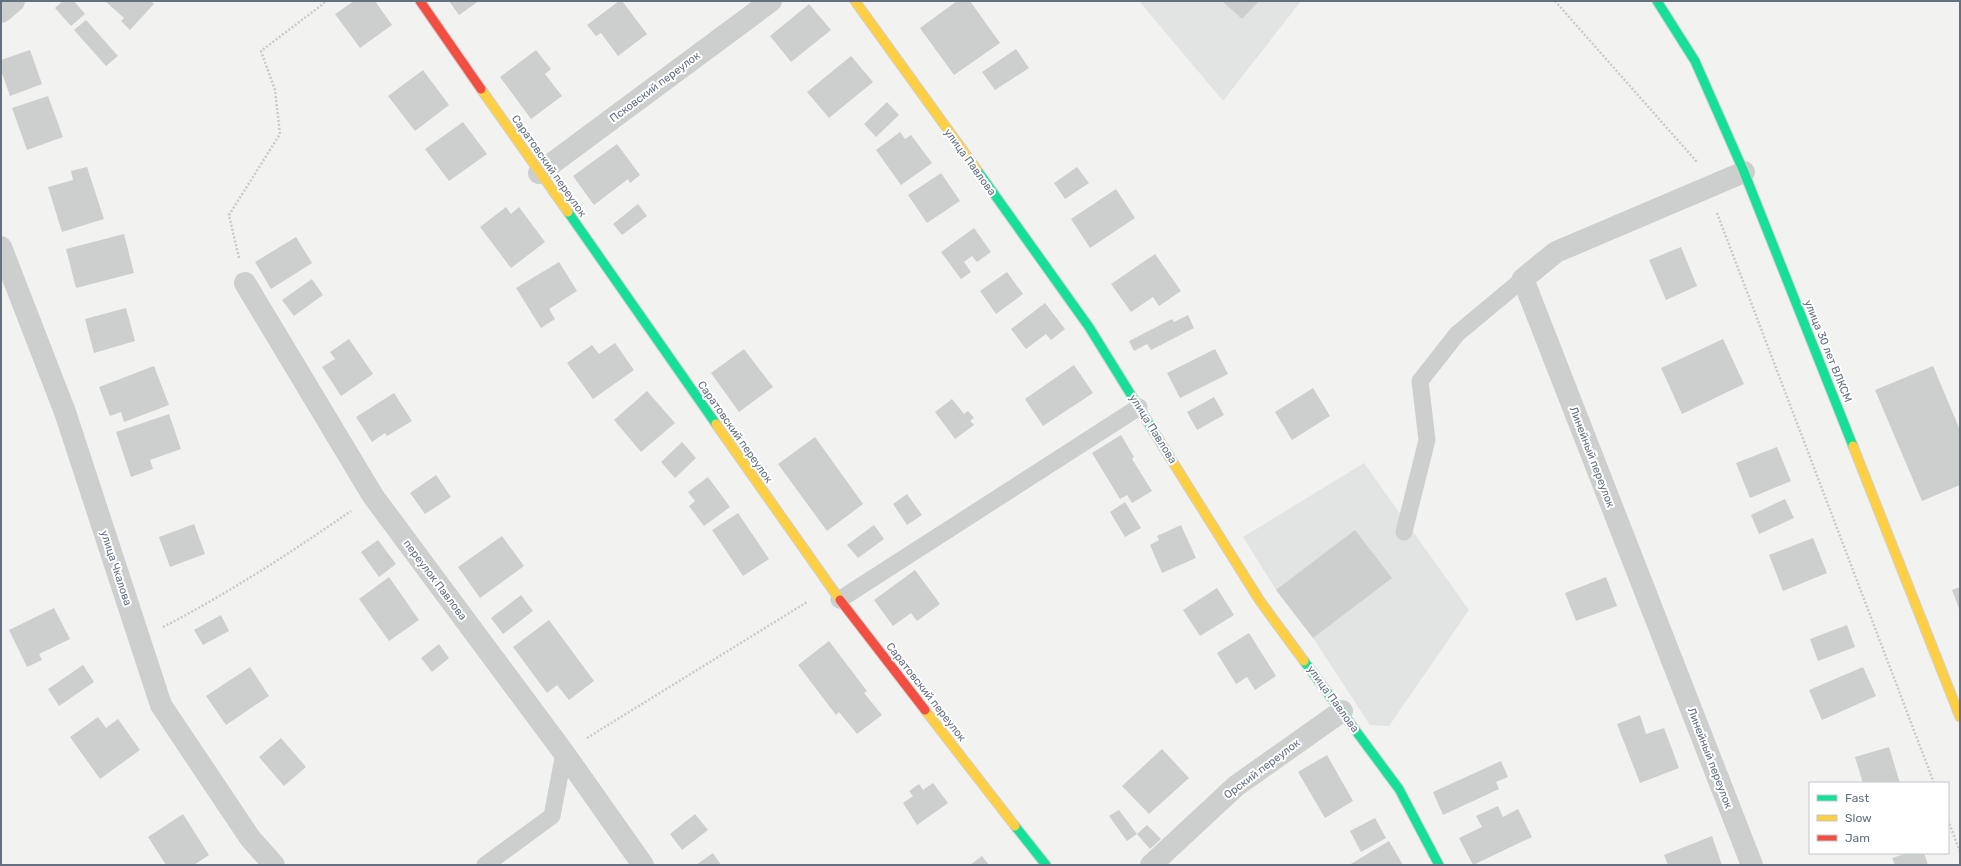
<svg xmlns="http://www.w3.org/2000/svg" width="1961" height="866" viewBox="0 0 1961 866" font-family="Rubik,sans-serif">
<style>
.built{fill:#e2e4e3}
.building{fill:#cdcece}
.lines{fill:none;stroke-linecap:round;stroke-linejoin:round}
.fast-casing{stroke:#cfd0d0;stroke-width:11}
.slow-casing{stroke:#cfd0d0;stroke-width:11}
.jam-casing{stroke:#cfd0d0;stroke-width:11}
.path{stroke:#c9cacb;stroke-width:2.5;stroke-dasharray:2 2;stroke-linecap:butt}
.lane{stroke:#cdcece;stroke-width:17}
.street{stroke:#cdcece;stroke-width:22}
.fast{stroke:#16e098;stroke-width:9}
.slow{stroke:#ffcf43;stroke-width:9}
.jam{stroke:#f24e42;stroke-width:9}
.labels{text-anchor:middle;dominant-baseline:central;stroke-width:4;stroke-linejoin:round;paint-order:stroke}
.street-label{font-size:11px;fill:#647080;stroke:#fff}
</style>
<rect width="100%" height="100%" fill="#f2f3f1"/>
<g class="built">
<polygon points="1139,1 1301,1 1223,101"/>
<polygon points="1364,463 1469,610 1389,726 1370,725 1313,638 1276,590 1243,537"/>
</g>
<g class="building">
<polygon points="63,1 74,1 85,14 71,26 55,8"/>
<polygon points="105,1 151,1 154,4 130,30 121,21 124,18"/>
<polygon points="354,1 375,1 392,25 360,48 335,14"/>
<polygon points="449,1 479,1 459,15"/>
<polygon points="619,1 622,1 647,34 618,56 601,33 596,36 587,25"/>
<polygon points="957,1 970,1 1000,43 954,75 920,28"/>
<polygon points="1222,1 1259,1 1242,19"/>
<polygon points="809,4 831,30 791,62 770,36"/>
<polygon points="86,20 118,56 106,66 74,30"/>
<polygon points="1016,49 1029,68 995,90 982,72"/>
<polygon points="30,50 42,84 10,96 1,70 1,60"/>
<polygon points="536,50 551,69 545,74 562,96 531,119 500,77"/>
<polygon points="851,56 873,82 829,118 807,92"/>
<polygon points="423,70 449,105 415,131 388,96"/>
<polygon points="48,96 63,137 27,150 12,108"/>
<polygon points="887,102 899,115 876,137 864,124"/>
<polygon points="463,122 487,154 449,181 425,149"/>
<polygon points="900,132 905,139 911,135 932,163 901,185 876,150"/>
<polygon points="617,144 640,175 630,183 628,179 594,205 573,176"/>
<polygon points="87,167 104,219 62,232 48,187 73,180 71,171"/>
<polygon points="1077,167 1089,183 1065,199 1054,183"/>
<polygon points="941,173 960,201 927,223 908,195"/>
<polygon points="1116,189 1135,218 1090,248 1071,219"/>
<polygon points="638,204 647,216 622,235 613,224"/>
<polygon points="506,207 511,214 519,207 545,242 511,268 480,227"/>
<polygon points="974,228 991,252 977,262 972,256 964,262 971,272 961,279 941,252"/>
<polygon points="124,234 134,273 76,288 66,249"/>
<polygon points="296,237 312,263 271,289 255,262"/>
<polygon points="1681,247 1697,286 1666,300 1649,260"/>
<polygon points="1155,254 1181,291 1159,306 1153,297 1131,312 1111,284"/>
<polygon points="559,262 577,291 549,309 555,319 541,328 516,288"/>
<polygon points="1007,272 1023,294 996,314 980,291"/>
<polygon points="312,279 323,295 294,316 282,300"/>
<polygon points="1045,303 1065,329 1051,340 1046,334 1026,349 1011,329"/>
<polygon points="126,308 135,341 94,353 85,319"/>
<polygon points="1188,315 1194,328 1151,350 1147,344 1134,351 1129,341 1172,319 1174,322"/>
<polygon points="349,339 373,374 341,396 322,367 335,359 330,352"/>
<polygon points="1723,339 1744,384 1682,414 1661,368"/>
<polygon points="615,343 634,370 593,399 567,363 592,345 599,354"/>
<polygon points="744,349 773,387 739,412 711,373"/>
<polygon points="1215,349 1228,374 1180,398 1167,373"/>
<polygon points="1074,365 1093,393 1043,426 1025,399"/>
<polygon points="154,366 169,405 124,422 121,412 110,416 99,387"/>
<polygon points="1933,366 1960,430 1960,485 1922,501 1875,390"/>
<polygon points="1313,388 1330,416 1292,440 1275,412"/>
<polygon points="647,391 675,423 641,452 614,420"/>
<polygon points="394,393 412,421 387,436 385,433 372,442 356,417"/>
<polygon points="1214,397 1224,415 1197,430 1187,412"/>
<polygon points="952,399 964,414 968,411 974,418 970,421 974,425 955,439 935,412"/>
<polygon points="169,414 181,449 150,460 153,469 131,477 116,432"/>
<polygon points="1121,435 1134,457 1132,459 1152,491 1132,503 1127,495 1120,499 1092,453"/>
<polygon points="815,437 863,504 827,531 778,464"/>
<polygon points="682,442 696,458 675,478 661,462"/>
<polygon points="1777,447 1791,481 1750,498 1736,463"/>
<polygon points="436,475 451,497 425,514 410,493"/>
<polygon points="708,477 730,507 704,526 689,506 695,501 688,492"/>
<polygon points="907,494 922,515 907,525 893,504"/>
<polygon points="1785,499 1794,518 1759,534 1751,515"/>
<polygon points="1125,502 1141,528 1125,537 1110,512"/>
<polygon points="738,513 769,559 743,576 712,530"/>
<polygon points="194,524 205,554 170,567 159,537"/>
<polygon points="874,525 884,539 858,558 847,545"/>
<polygon points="1181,525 1196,558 1162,573 1150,545 1159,540 1157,536"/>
<polygon points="1355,530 1392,578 1313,638 1276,590"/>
<polygon points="502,536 524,566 480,598 458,567"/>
<polygon points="1813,538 1827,573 1783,591 1769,555"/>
<polygon points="378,540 396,564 379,577 361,552"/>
<polygon points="915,570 940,604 917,621 911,613 893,626 874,600"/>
<polygon points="389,577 419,620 389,641 359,599"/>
<polygon points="1606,577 1617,606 1576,621 1565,593"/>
<polygon points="1960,587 1960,611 1952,590"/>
<polygon points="1217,588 1234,615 1200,636 1183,610"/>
<polygon points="521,595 533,611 503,634 491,618"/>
<polygon points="54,608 70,639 39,654 42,660 27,667 9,630"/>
<polygon points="221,615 229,631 203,645 194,630"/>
<polygon points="549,620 594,681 569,700 557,685 547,693 513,647"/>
<polygon points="1847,625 1855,647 1818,661 1810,639"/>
<polygon points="1249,633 1276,676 1255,690 1247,677 1236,684 1217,653"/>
<polygon points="829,641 867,691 864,693 882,715 857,734 839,712 836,715 798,665"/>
<polygon points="439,644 449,658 432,672 421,658"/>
<polygon points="83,665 94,682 59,706 48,689"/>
<polygon points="250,667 269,696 226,725 206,696"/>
<polygon points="1863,667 1876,696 1822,720 1809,690"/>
<polygon points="1640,715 1646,734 1664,728 1679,768 1640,783 1617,724"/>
<polygon points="98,717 106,728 118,719 140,750 100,779 70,737"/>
<polygon points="281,738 306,767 284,786 259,757"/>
<polygon points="1889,747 1900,783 1863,783 1855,757"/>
<polygon points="1162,749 1189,778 1149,814 1122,786"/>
<polygon points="1327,755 1353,801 1325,818 1298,772"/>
<polygon points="1501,761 1508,777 1496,782 1499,789 1443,815 1433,792"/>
<polygon points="933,783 948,803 917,825 903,803 913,796 909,791 919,784 923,790"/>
<polygon points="1498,806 1503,817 1518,809 1532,837 1473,865 1459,838 1482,827 1476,816"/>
<polygon points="1119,810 1137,834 1127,841 1109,816"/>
<polygon points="183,814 209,855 194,865 166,865 148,837"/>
<polygon points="695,814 708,830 682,850 670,834"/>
<polygon points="1375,818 1386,838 1361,852 1350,831"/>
<polygon points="1147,825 1161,839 1150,849 1137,834"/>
<polygon points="1712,836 1722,865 1668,865 1664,855"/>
<polygon points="1389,841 1403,865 1349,865"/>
<polygon points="713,853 721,865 696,865"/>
<polygon points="1907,853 1924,853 1928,865 1895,865 1892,858"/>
<polygon points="982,856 989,865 970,865"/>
</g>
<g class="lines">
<defs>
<g id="fast">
<polyline points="1657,1 1695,61 1744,172 1853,446"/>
<polyline points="977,170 1089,327 1169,456"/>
<polyline points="568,212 716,424"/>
<polyline points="1304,661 1399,789 1439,865"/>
<polyline points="1015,826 1046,865"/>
</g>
<g id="slow">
<polyline points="855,1 977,170"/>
<polyline points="481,89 568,212"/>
<polyline points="716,424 840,600"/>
<polyline points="1853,446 1960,717"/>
<polyline points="1169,456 1260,601 1304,661"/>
<polyline points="925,710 1015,826"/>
</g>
<g id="jam">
<polyline points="420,1 481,89"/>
<polyline points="840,600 925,710"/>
</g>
</defs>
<use href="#fast" class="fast-casing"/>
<use href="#slow" class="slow-casing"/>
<use href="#jam" class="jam-casing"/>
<g class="path">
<polyline points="1555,1 1697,162"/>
<polyline points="1717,213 1934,783"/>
<polyline points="239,258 229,215 280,134 275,90 261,51 323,4 325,1"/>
<path d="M163,627C229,593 290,553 351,511"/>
<polyline points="587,738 807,602"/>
<polyline points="1948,820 1960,852"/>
</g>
<g class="lane">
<polyline points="1404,532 1427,440 1420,381 1457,334 1523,279"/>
<polyline points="839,600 1139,407"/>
<polyline points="485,865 552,816 564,753"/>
</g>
<g class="street">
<polyline points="1,12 14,1"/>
<polyline points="1744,172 1556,252 1523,279 1752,865"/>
<polyline points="539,173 771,1"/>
<polyline points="1,247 65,412 161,705 250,838 274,865"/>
<polyline points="245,283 373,496 564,753 643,865"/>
<polyline points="1151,865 1236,786 1342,711"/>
</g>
<use href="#fast" class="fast"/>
<use href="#slow" class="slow"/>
<use href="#jam" class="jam"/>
</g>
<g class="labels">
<g class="street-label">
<text transform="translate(655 87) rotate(-37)">Псковский переулок</text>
<text transform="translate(970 162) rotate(54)">улица Павлова</text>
<text transform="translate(549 166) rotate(55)">Саратовский переулок</text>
<text transform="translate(1828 351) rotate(68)">улица 30 лет ВЛКСМ</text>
<text transform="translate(1153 429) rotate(58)">улица Павлова</text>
<text transform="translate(735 432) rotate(55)">Саратовский переулок</text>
<text transform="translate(1592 457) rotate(69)">Линейный переулок</text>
<text transform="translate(116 568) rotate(72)">улица Чкалова</text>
<text transform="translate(435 580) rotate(53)">переулок Павлова</text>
<text transform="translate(926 692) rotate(52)">Саратовский переулок</text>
<text transform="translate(1333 699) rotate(54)">улица Павлова</text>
<text transform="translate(1710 758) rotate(69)">Линейный переулок</text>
<text transform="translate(1262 769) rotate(-37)">Орский переулок</text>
</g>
</g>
<rect width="1961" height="866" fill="none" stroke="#647080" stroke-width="4"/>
<rect x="1809" y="782" width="140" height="72" fill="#ffffff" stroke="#c1c6cc"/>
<rect x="1817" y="795" width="20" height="6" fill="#16e098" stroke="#c1c6cc"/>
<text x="1845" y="802" font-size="12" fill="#647080">Fast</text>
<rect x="1817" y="815" width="20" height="6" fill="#ffcf43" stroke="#c1c6cc"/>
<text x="1845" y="822" font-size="12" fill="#647080">Slow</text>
<rect x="1817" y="835" width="20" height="6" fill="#f24e42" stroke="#c1c6cc"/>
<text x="1845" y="842" font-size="12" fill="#647080">Jam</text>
</svg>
